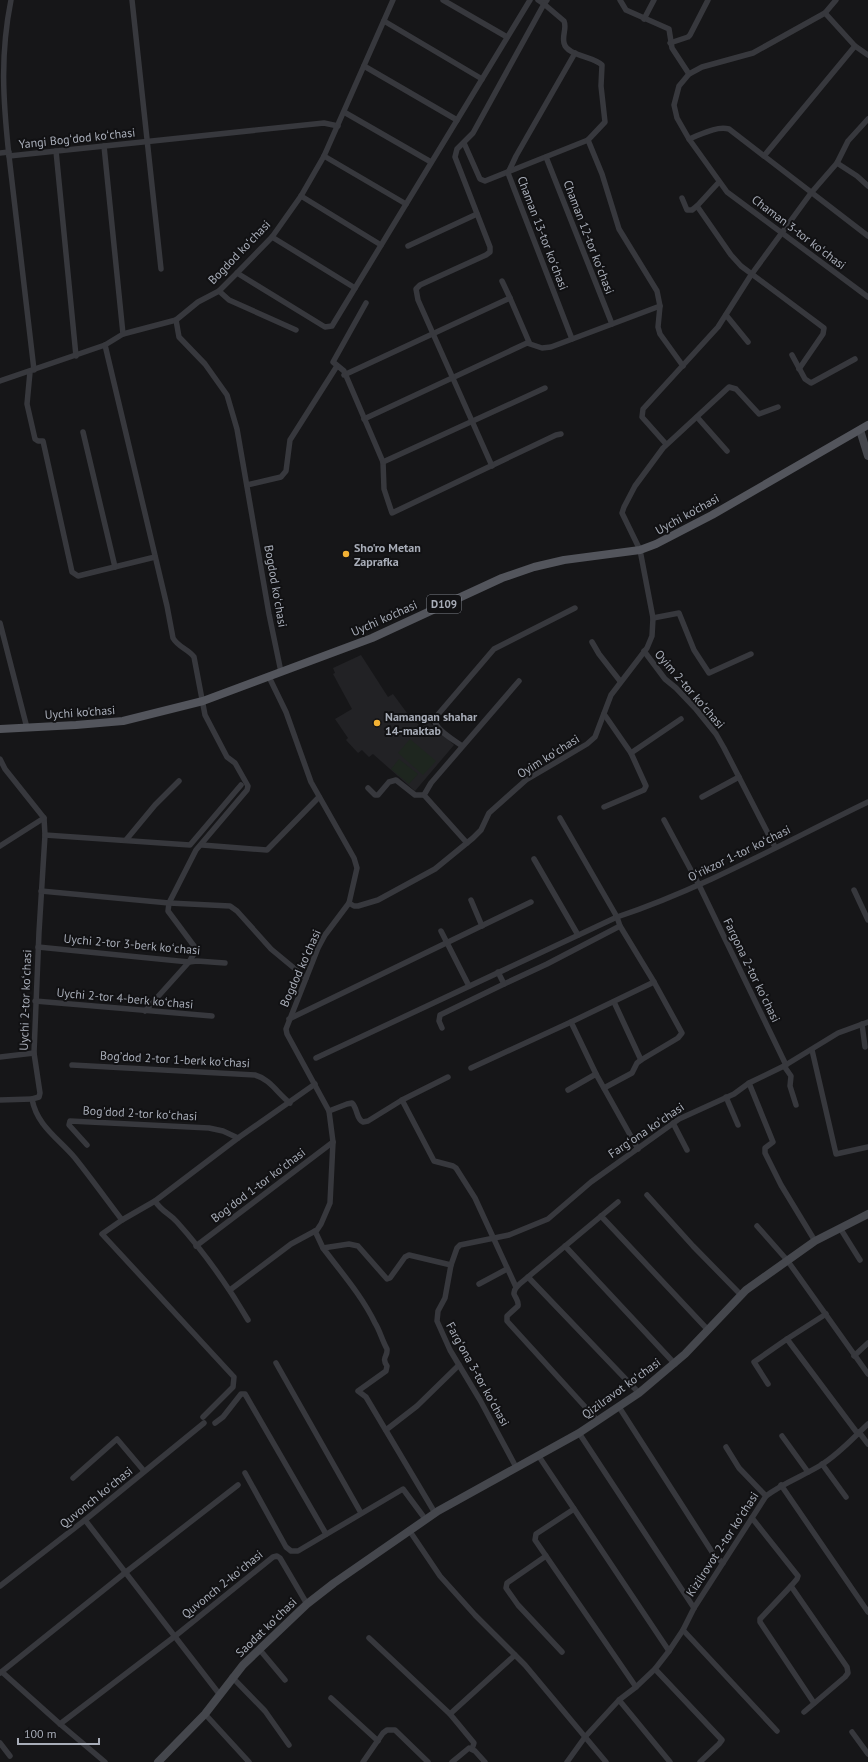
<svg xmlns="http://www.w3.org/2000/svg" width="868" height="1762" viewBox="0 0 868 1762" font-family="'PT Sans',sans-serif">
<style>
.built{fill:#222225}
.green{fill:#1e261f}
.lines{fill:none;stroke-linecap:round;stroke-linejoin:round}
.street{stroke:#37383d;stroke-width:5.5}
.secondary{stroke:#45474d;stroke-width:8}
.primary{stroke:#53555c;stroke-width:8}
.poi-dot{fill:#f2b134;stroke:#111113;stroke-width:1.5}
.labels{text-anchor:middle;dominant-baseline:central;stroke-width:4;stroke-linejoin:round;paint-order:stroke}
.shield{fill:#111113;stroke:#7b7e86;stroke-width:1}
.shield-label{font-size:11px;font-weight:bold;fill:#a8adb8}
.street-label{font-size:12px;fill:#a8adb8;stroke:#111113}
.poi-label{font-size:12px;font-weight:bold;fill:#a8adb8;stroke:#111113;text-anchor:start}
</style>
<rect width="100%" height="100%" fill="#161618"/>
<polygon class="built" points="361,655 388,697 393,694 407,713 422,728 428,721 454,745 415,791 373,754 369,757 362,750 358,753 346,740 348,738 335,719 352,709 333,674 335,673 333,668"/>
<g class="green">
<polygon points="410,739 436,761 423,775 398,753"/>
<polygon points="399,759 418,774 409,784 391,769"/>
</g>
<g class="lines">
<g class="street">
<polyline points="132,0 161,269"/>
<polyline points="443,0 507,37"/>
<polyline points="538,0 544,4 547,0"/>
<polyline points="620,0 626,10 669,29 672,48 689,74"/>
<polyline points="836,0 825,13 753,53 702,67 689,74 679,86 674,105 677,118 689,139 727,192 868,297"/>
<polyline points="825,13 855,46 868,55"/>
<polyline points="644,19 654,0"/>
<polyline points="384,21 482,79"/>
<polyline points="670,43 688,37 690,35 708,0"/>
<polyline points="364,66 457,120"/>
<polyline points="344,112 431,162"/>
<path d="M689,139C702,134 716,126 729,129L868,236"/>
<polyline points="464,143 480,179 485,181 588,140"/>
<polyline points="104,146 123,334"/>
<polyline points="56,151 76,356"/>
<polyline points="0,153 9,152"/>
<path d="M9,156C3,100 0,55 11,0"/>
<polyline points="324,156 406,204"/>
<polyline points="764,156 855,46"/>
<polyline points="546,157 612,324"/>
<polyline points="837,163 857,176 868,186"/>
<polyline points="719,182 697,206 731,255 741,266 824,328 823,334 799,369"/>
<polyline points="301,196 381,245"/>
<polyline points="682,198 687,210 692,210 697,206"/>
<polyline points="272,237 355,288"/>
<polyline points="408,246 477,214"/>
<polyline points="237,273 325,327 332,326 530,0"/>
<polyline points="502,281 510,298"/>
<polyline points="219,291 229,300 296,330"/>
<polyline points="366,303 333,362 344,371 383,462 384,489 392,513 556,435 561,434"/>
<polyline points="726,315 748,342"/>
<polyline points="572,339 508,173 516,156 575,53"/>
<path d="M105,345L167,606L173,638C178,647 188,649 194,657L205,715L227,757L235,763L248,786L247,790L196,850L169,903L168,911L194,946L195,952L189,962L145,1011"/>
<polyline points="792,355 805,379 811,383 855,359"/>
<polyline points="34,370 9,156 324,123 338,126"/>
<polyline points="30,372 27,404 35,439 38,441 43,441 72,572 78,576 155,557"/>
<polyline points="344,375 510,298 529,342"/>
<polyline points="0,381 105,345 123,334 176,320"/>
<polyline points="697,417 727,451"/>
<polyline points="364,419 527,343 542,348 551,347 660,306"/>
<polyline points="83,432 115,567"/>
<polyline points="666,444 642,417 643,409 718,327 751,275 811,193 837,163 848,141 868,119"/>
<polyline points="383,462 545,388"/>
<path d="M492,466L418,300L416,289L420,285L486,255L490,252V247L455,157L457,149L473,133L544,4L564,21C567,28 562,35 564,43C567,56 593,56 602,65L601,86L605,122L588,140L602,174L619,229L657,291L660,306L658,327L660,334L683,366"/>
<polyline points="247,485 281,477 286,471 290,440 337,366"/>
<polyline points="653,618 679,613 694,650 709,673 751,654"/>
<polyline points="0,623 27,728"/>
<polyline points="592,642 599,654 620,681"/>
<polyline points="644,651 665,679 676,688 695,708 716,734 724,748 775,847"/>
<polyline points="281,672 269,614 237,429 227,395 205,364 179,337 176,320 198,302 219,291 237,273 272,237 301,196 324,156 393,0"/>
<polyline points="604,714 631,753 646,786 644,790 604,807"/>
<path d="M462,746C454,740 432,728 435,718L494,649L575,608"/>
<polyline points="631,753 681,719"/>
<path d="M0,759L5,769L44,818L45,835L39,932L34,1053L40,1093L39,1097L32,1099C37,1126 58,1138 75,1158C91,1178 106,1199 122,1220"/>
<polyline points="368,788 375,795 378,795 389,782 396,780 415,795 424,795"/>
<polyline points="702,797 739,777"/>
<polyline points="664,820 699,885 786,1065"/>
<polyline points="45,835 190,845 241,785"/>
<polyline points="126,840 155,805 179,781"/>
<polyline points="467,843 424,795 431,783 519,681"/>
<polyline points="202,845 267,850 319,797"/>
<polyline points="0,846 44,818"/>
<polyline points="534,859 578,935"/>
<polyline points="854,890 868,920"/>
<polyline points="41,891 169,903 230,906 237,911 271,949 306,978"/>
<polyline points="471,900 482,926"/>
<polyline points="349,903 354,906 358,906 378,900 435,869 473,838 481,830 489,813 526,780 587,744 595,737 611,695 647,648 652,636 653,618 640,550 622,513 624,507 635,486 663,448 729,387 736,389 759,414 778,407"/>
<polyline points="441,931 469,986"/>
<polyline points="38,947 189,962 197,961 225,963"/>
<polyline points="498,972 504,984 547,964 620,926"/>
<polyline points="35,1001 212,1016"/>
<polyline points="614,1002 641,1060"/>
<polyline points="289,1019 531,902"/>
<polyline points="862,1024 865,1047"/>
<polyline points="442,1028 439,1021 440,1015 504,984"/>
<polyline points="812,1050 836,1154 868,1147"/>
<polyline points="0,1057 34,1053"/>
<polyline points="316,1058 617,917 560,818"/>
<path d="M72,1065L255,1075C270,1079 278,1094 290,1103"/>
<polyline points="784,1066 791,1076 790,1086 796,1105"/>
<polyline points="471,1068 571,1022"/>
<polyline points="596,1074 571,1022 654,982"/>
<polyline points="749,1083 773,1142 765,1148 765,1153 781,1185 815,1241"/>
<path d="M604,1088L632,1073L637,1063L641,1060L678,1038L682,1033L654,982L620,926L617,917C704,888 785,842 868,802"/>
<polyline points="568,1090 596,1074 638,1149"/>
<polyline points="726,1097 738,1125"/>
<polyline points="0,1100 32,1099"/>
<polyline points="402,1100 434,1161 453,1166 456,1168 475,1198 516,1287"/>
<path d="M329,1111L347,1104L352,1103C358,1109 356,1119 363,1122L368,1121L402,1100L448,1077"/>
<polyline points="673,1123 687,1150"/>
<polyline points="87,1145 69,1125 70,1121 209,1128 223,1131 238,1138"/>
<polyline points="647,1195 693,1246 741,1295"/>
<path d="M155,1201C162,1212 169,1213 177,1222C204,1252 228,1286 248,1320"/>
<polyline points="618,1202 528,1277 639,1393"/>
<polyline points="601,1216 708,1330"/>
<polyline points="757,1226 787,1260 868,1374"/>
<polyline points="840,1228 860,1260"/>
<polyline points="315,1231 323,1248"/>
<polyline points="196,1246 333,1142"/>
<polyline points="565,1246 675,1364"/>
<polyline points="451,1265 457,1248 460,1245 509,1235 548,1219 591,1182 679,1119 734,1094 749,1083 784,1066 838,1033 868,1022"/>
<path d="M528,1277C524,1281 513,1287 514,1294C516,1299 519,1301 518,1306L507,1316V1321L598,1421"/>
<polyline points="479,1284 507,1269"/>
<polyline points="230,1290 291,1244 317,1230 321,1224 330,1203 333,1142 329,1111 287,1034 286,1029 318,948 325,935 349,903 357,868 354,858 311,782 286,712 269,677"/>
<polyline points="787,1339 826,1314"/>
<polyline points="854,1356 868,1343"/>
<polyline points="276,1363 361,1513"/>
<polyline points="768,1384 754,1362 787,1339 858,1434"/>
<polyline points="619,1407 714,1555 723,1563"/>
<polyline points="203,1417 233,1387 234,1377 102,1234 122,1220 155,1201 238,1138 315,1084"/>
<polyline points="215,1423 223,1417 241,1394 245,1394 326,1534"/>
<polyline points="386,1430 417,1406 459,1365"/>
<polyline points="859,1432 868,1444"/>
<polyline points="579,1433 694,1608"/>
<polyline points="782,1436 808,1472"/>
<polyline points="726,1447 739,1468 766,1496"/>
<polyline points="538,1455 669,1651"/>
<polyline points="822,1464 846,1497"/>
<polyline points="245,1473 286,1547 291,1551 298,1551 403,1489 426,1520"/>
<polyline points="73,1478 117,1439 144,1471"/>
<polyline points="781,1485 868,1612"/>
<polyline points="574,1509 536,1534 535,1540 636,1687"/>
<path d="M435,1513L366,1397L358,1391L386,1371L387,1366C381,1357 388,1357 387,1349C382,1340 380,1331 375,1323C362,1296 341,1272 323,1248L349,1244L358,1246L387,1279L390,1278L405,1257L409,1255L451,1265L445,1298L438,1311L437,1321L450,1350L480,1400L516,1467"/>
<polyline points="752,1518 798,1576 797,1579 791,1586 793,1589 847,1667 848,1673 845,1677 804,1712"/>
<polyline points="85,1520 220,1695"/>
<polyline points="409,1530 440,1576 475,1615 525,1665 606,1762"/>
<polyline points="546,1556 507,1583 506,1588 518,1605 562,1652"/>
<polyline points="0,1586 85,1520 204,1423"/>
<polyline points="791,1586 760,1619 760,1622 814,1703"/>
<polyline points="683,1630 777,1731"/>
<polyline points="369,1638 450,1714 474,1743 472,1749"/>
<polyline points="260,1650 285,1680"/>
<polyline points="655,1669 722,1740 719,1744 700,1762"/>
<polyline points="2,1672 60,1724 105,1762"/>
<polyline points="0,1673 126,1572 238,1485"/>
<polyline points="232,1677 265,1711 289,1745"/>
<polyline points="331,1698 378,1741"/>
<polyline points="619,1700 670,1762"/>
<polyline points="205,1714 249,1762"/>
<polyline points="450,1714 515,1655"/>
<polyline points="60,1724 174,1637 273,1557 277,1556 280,1558 307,1604"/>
<polyline points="852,1732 868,1754"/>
<polyline points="0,1743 10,1756"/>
<polyline points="363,1762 383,1733 387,1730 395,1730 428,1762"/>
<polyline points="452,1762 469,1748 475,1751 485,1762"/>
<path d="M567,1762L585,1737L619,1700L636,1687L655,1669L669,1651L683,1630L694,1608L766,1496C783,1483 803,1476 821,1465C839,1454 853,1438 868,1424"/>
</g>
<g class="secondary">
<polyline points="860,430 868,456"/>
<polyline points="158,1762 205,1714 243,1665 307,1604 334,1583 438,1511 579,1433 639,1393 685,1354 746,1290 815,1241 868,1214"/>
</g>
<polyline class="primary" points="0,729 76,725 123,721 203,701 372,638 502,578 534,567 564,560 640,550 656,544 712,515 868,425"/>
</g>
<g class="poi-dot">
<circle cx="346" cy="554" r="4"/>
<circle cx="377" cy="723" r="4"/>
</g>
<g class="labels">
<rect class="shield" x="427" y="595" width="34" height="18" rx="3"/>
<g class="shield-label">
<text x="444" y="604">D109</text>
</g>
<g class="street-label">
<text transform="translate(77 138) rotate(-6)">Yangi Bogʻdod koʻchasi</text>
<text transform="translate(799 232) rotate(37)">Chaman 3-tor koʻchasi</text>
<text transform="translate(543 233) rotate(69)">Chaman 13-tor koʻchasi</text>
<text transform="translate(589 237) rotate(69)">Chaman 12-tor koʻchasi</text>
<text transform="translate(239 252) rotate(-46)">Bogdod koʻchasi</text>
<text transform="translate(687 514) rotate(-29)">Uychi ko'chasi</text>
<text transform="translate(276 586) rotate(80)">Bogdod koʻchasi</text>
<text transform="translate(384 618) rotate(-24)">Uychi ko'chasi</text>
<text transform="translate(690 689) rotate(49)">Oyim 2-tor koʻchasi</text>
<text transform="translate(80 712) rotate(-4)">Uychi ko'chasi</text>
<text transform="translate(548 756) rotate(-32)">Oyim koʻchasi</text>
<text transform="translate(739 853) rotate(-26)">Oʻrikzor 1-tor koʻchasi</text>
<text transform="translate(132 944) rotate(5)">Uychi 2-tor 3-berk koʻchasi</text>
<text transform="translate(300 968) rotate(-66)">Bogdod koʻchasi</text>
<text transform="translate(752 970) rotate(64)">Fargona 2-tor koʻchasi</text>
<text transform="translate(125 998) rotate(5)">Uychi 2-tor 4-berk koʻchasi</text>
<text transform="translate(25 1000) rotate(-88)">Uychi 2-tor koʻchasi</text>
<text transform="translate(175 1059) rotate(3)">Bogʼdod 2-tor 1-berk koʻchasi</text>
<text transform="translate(140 1113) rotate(3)">Bog'dod 2-tor koʻchasi</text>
<text transform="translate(646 1130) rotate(-34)">Fargʻona koʻchasi</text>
<text transform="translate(258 1185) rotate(-37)">Bog'dod 1-tor koʻchasi</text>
<text transform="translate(478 1374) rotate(61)">Fargʻona 3-tor koʻchasi</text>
<text transform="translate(621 1388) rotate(-36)">Qizilravot koʻchasi</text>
<text transform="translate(96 1497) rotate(-39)">Quvonch koʻchasi</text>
<text transform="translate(722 1544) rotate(-57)">Kizilrovot 2-tor koʻchasi</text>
<text transform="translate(222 1584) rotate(-39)">Quvonch 2-koʻchasi</text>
<text transform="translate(266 1627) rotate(-44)">Saodat koʻchasi</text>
</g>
<g class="poi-label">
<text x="354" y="547">Sho'ro Metan<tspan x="354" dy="14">Zaprafka</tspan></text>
<text x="385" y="716">Namangan shahar<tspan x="385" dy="14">14-maktab</tspan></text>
</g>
</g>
<path d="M18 1738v6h81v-6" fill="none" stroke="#a8adb8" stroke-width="2"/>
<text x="24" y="1738" font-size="12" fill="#a8adb8" stroke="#111113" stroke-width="3" paint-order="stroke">100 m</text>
</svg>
